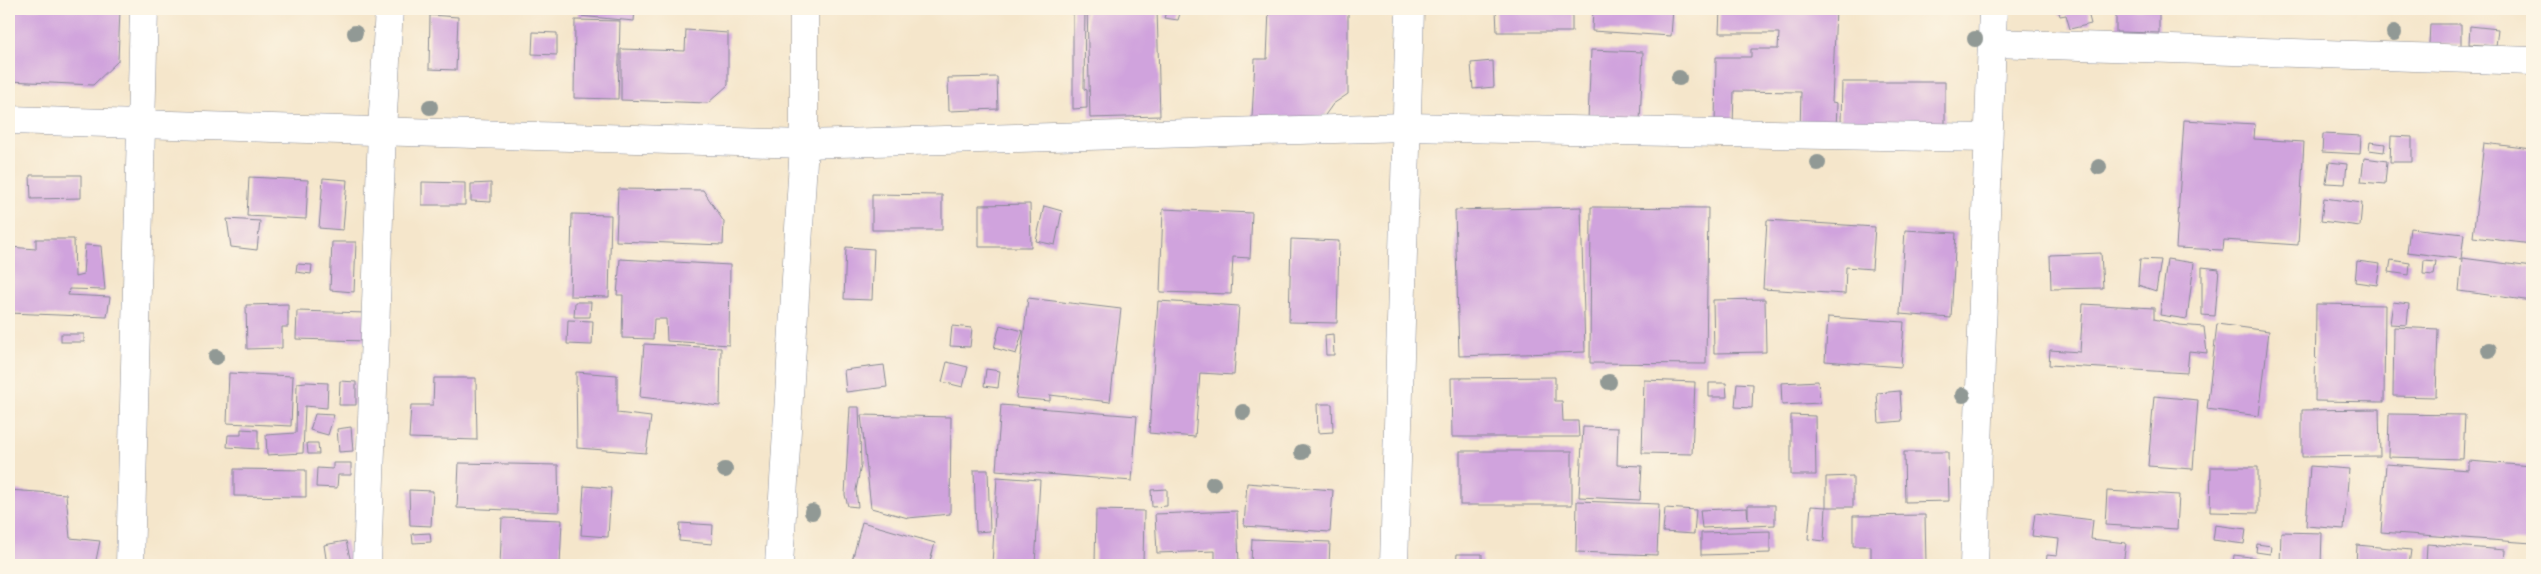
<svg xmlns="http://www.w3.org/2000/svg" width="2541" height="574" viewBox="0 0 2541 574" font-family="'Indie Flower',sans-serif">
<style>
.building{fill:#d0a3dd}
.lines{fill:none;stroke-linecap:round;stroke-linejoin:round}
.minor-casing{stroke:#888a94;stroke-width:29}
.minor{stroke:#fff;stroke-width:28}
.tree{fill:#919995}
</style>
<rect width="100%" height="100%" fill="#fcf5e5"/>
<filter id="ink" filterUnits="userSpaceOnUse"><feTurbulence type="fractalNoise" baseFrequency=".02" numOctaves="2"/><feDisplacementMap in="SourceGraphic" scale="10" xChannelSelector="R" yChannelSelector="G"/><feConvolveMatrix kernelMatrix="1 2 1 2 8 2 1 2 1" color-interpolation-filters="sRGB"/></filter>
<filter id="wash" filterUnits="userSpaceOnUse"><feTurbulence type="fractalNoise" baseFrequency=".0096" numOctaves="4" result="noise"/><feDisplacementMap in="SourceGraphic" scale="20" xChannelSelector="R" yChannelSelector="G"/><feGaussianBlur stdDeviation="1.12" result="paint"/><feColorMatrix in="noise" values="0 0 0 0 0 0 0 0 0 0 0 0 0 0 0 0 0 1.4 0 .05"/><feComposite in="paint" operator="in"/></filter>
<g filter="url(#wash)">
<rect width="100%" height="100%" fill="#f5e6cb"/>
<g id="blocks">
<g class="building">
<polygon points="9,9 120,9 118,61 93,85 9,81"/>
<polygon points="579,9 635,9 634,21 579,16"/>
<polygon points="1073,9 1085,9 1084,89 1087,90 1087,108 1073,109"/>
<polygon points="1087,9 1157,9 1160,116 1090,118"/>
<polygon points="1167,9 1181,10 1178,20 1164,18"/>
<polygon points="1269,9 1348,9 1348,94 1333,104 1323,118 1252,118 1255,59 1267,59"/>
<polygon points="1496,9 1572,9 1572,32 1497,32"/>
<polygon points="1593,9 1673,9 1671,36 1592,31"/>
<polygon points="1720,9 1836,9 1832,102 1837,103 1836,131 1800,131 1801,92 1734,91 1733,127 1715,127 1716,57 1751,57 1751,49 1778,49 1779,33 1719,33"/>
<polygon points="2058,9 2087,9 2091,24 2070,29 2066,15 2060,16"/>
<polygon points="2116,9 2159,9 2159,33 2116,32"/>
<polygon points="2436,9 2465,9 2465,13"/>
<polygon points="430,15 458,17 456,70 429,69"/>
<polygon points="575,20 620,21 618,99 574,98"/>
<polygon points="2430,24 2461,24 2461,45 2429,44"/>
<polygon points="2470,26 2498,29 2496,46 2469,44"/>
<polygon points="686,30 728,33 728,85 708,103 621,100 621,49 685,51"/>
<polygon points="533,32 557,33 557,55 532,54"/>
<polygon points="1591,50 1643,52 1640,122 1588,120"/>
<polygon points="1493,61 1494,87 1473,89 1471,63"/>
<polygon points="997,77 998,109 949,111 948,78"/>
<polygon points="1842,82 1945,82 1945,125 1841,124"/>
<polygon points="2184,120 2255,124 2254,139 2304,142 2298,245 2224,240 2223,250 2176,248"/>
<polygon points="2323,134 2361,136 2360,154 2322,152"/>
<polygon points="2391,136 2412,137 2412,162 2390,162"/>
<polygon points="2370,142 2385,144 2384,152 2369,150"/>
<polygon points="2484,143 2532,149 2532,244 2473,237"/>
<polygon points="2364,158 2387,161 2385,184 2361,182"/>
<polygon points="2329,162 2347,164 2345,184 2326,183"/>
<polygon points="30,175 81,175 81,198 31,199"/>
<polygon points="249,177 308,180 306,219 247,216"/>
<polygon points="323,178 347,180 343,230 319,228"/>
<polygon points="422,182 465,183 465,205 422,205"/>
<polygon points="491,183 491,202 471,201 471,184"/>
<polygon points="618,189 703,190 724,222 723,245 616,241"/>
<polygon points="872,194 942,195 942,230 872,230"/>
<polygon points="2324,198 2362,203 2360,226 2321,221"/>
<polygon points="1030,204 1031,247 979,247 979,205"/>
<polygon points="1044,206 1062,211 1055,245 1036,241"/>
<polygon points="1581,207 1585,352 1459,356 1455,210"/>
<polygon points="1591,207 1708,208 1706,364 1590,363"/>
<polygon points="1163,209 1252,213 1250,258 1233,257 1231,294 1160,292"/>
<polygon points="572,214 611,215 609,297 570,296"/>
<polygon points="227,219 260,221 257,250 231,247"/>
<polygon points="1767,220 1875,227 1872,269 1846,267 1845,294 1763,289"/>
<polygon points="2410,228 2464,234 2461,259 2407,252"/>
<polygon points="1905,230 1956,233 1951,318 1900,314"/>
<polygon points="36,239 74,239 75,277 83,275 85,245 101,246 105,290 69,289 68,295 110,297 107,317 9,313 9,247 36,249"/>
<polygon points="1291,239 1339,241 1337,323 1289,322"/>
<polygon points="332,242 356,242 354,292 330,290"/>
<polygon points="846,247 874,249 872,300 844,299"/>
<polygon points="2101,253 2103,288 2051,289 2050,255"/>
<polygon points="2462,258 2532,267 2532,301 2459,291"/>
<polygon points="620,259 730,265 729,345 667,341 666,319 654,319 653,339 622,338 623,295 617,295"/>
<polygon points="2140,259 2161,260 2156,291 2138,285"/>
<polygon points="2167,259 2194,263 2187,319 2160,315"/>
<polygon points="2391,260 2410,263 2409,275 2389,272"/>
<polygon points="2424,260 2436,261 2434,275 2423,274"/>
<polygon points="2357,261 2380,264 2377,285 2355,282"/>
<polygon points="297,264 312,265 311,274 296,272"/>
<polygon points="2202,267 2219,269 2215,316 2202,315"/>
<polygon points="1028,298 1121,309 1110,402 1050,395 1050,401 1016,398"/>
<polygon points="1765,299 1766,352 1714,353 1713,300"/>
<polygon points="1158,301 1239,306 1234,375 1200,373 1195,437 1149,433"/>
<polygon points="575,302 591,302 590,317 574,317"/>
<polygon points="2393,302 2409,304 2407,325 2390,324"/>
<polygon points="288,304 288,327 282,327 282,348 247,349 246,305"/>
<polygon points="2083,304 2154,308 2154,319 2179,325 2204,327 2207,353 2189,351 2187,373 2049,365 2050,350 2080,352"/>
<polygon points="2316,304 2385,305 2384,402 2315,401"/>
<polygon points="297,311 367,313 366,341 296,339"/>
<polygon points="1828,317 1904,322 1901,367 1825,361"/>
<polygon points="568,320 593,321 592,345 567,344"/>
<polygon points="2217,324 2269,331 2259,416 2207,409"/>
<polygon points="1000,325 1023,331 1016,354 994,348"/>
<polygon points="952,326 972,328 970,347 950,346"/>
<polygon points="2394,327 2438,329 2436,397 2393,396"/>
<rect x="61" y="334" width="23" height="8"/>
<polygon points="1333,334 1334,355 1326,355 1325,335"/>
<polygon points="644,344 721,348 720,406 640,397"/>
<polygon points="947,362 968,367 963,387 942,382"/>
<polygon points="884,365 887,387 846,392 844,370"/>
<polygon points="986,369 1000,371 998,388 984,386"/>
<polygon points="576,372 617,375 617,413 651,417 646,453 577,448"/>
<polygon points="229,373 293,376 291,426 227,423"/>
<polygon points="1555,377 1555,401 1562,401 1563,421 1578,421 1579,437 1452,437 1451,378"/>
<polygon points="434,378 476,378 477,440 409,438 411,405 433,405"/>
<polygon points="1644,380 1695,382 1692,454 1642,453"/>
<polygon points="340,381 356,382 356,405 339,405"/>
<polygon points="1818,381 1820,403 1782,405 1781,383"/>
<polygon points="306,382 328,383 327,408 305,406 303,453 267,455 266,435 296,433 297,383"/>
<polygon points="1709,383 1726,383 1727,397 1709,397"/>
<polygon points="1737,383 1753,384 1752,408 1735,407"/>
<polygon points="1900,391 1902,421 1879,423 1877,393"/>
<polygon points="2154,396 2198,400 2193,469 2148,466"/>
<polygon points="1317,404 1332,404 1333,432 1318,433"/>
<polygon points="1001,405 1137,416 1132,481 996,470"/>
<polygon points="850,407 859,407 861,465 856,490 858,507 848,506 845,495"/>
<polygon points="2379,409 2380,456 2302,457 2302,410"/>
<polygon points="315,414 334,415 328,435 310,430"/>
<polygon points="2389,414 2465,415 2463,459 2388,457"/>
<polygon points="861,415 951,417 950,514 908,518 871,508"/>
<polygon points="1791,415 1815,416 1816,475 1791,475"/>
<polygon points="351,427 353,451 339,452 337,429"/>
<polygon points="1583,427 1618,428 1617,465 1642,466 1640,500 1579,497"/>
<polygon points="241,429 258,430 258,449 227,447 228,435 241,435"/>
<polygon points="307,443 318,443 319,454 308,454"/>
<rect x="1460" y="451" width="112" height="54"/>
<polygon points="1904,452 1948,452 1949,501 1905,502"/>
<polygon points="2469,461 2532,466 2532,543 2381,532 2386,464 2469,470"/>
<polygon points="333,463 351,463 351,475 338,475 337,488 316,487 317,468 333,469"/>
<polygon points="459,463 558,465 559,512 457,508"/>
<polygon points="2310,466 2349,469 2344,529 2306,526"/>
<polygon points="2211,467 2258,467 2258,513 2210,512"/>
<polygon points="234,469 306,470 306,497 234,496"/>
<polygon points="974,470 988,470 990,531 976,532"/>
<polygon points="1853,476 1853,507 1826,507 1826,477"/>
<polygon points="997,477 1040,480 1035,565 992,565"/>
<polygon points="1247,483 1333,490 1330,532 1244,526"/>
<polygon points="584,486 611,488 608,537 581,535"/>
<polygon points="1167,489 1167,506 1152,507 1151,490"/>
<polygon points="9,490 66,494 70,538 100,541 95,565 9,565"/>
<polygon points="409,490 433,491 431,526 410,525"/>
<polygon points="2107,491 2179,495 2177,529 2105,525"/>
<polygon points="1577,501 1659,504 1657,555 1576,552"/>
<polygon points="1748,505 1775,505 1775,525 1702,528 1700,510 1747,508 1748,520"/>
<polygon points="1811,506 1826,507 1824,541 1808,539"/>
<polygon points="1665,508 1696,510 1694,534 1663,532"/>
<polygon points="1096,510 1144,511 1143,565 1095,565"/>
<polygon points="1237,511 1239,565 1215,565 1215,551 1157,553 1155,514"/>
<polygon points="2035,513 2093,520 2091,539 2126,543 2123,565 2046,565 2047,555 2057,556 2059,539 2032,536"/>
<polygon points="1925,515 1926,564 1871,565 1871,546 1853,546 1853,516"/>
<polygon points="502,518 562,520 560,565 500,565"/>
<polygon points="862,522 935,543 929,565 868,565 852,561"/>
<polygon points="680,523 713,525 712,544 679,541"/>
<polygon points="2215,525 2246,529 2244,544 2213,540"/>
<polygon points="1770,531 1770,553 1701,555 1701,533"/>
<polygon points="2281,532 2322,533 2321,565 2280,565"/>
<polygon points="430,533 431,542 413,543 412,534"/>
<polygon points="1252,539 1330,542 1329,565 1251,565"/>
<polygon points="346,541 351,562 327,565 324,545"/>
<polygon points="2257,544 2271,546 2270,554 2256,552"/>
<polygon points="2427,544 2505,550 2504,565 2426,565"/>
<polygon points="2357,545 2411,550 2409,565 2356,565"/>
<polygon points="1457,554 1482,554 1482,565 1456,565"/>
<polygon points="2234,555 2258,558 2258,565 2233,565"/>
</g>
</g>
</g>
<g filter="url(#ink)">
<use href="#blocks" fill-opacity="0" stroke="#888a94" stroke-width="1"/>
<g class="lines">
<defs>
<g id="minor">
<polyline points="1992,43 2532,61"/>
<polyline points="9,120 804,144 1406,127 1988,138"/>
<polyline points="130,565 144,9"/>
<polyline points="367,565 382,130 389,9"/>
<polyline points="779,565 804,144 804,9"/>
<polyline points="1394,565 1410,9"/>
<polyline points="1974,565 1993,9"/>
</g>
</defs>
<use href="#minor" class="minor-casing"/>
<use href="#minor" class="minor"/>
</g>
<g class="tree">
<circle cx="355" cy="33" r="8"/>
<circle cx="2394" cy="33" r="8"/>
<circle cx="1975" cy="39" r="8"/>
<circle cx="1679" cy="78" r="8"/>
<circle cx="430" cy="107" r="8"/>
<circle cx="1818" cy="163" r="8"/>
<circle cx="2099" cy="167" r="8"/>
<circle cx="2489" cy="350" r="8"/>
<circle cx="216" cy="357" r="8"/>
<circle cx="1609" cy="382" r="8"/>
<circle cx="1963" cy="395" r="8"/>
<circle cx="1243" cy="412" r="8"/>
<circle cx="1302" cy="452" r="8"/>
<circle cx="725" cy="470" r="8"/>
<circle cx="1213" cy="484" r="8"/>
<circle cx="812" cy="512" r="8"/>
</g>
</g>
<rect width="2541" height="574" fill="none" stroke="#fcf5e5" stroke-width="30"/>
</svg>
